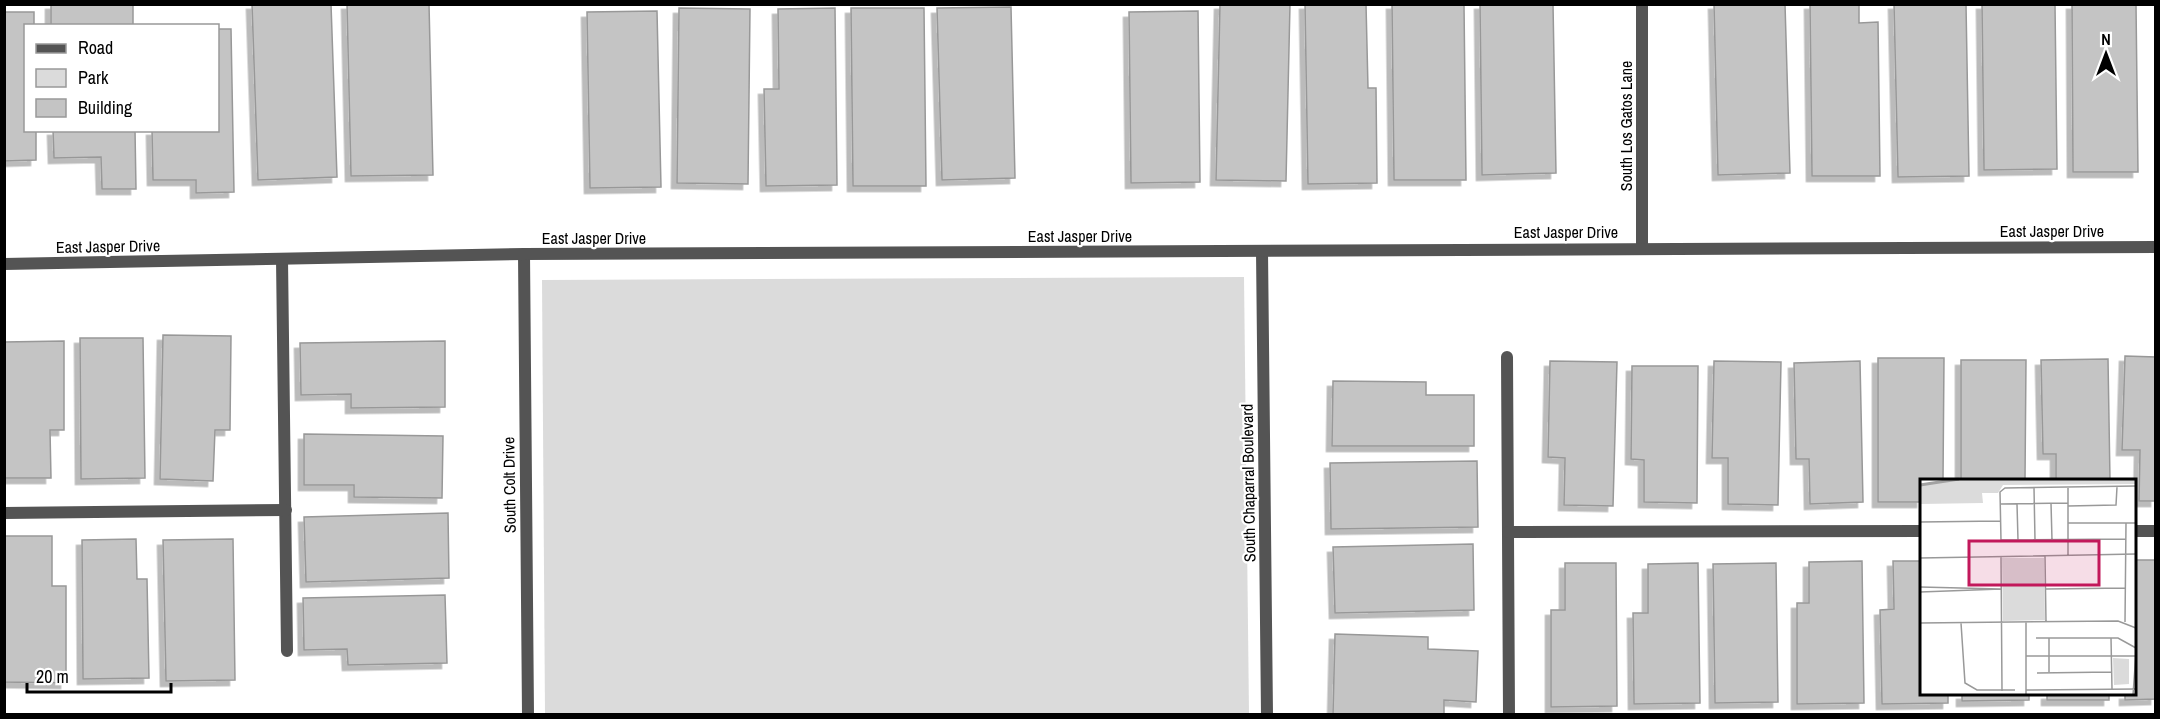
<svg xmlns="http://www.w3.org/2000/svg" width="2160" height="719" viewBox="0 0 2160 719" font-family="'Archivo Narrow',sans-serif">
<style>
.green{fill:#dbdbdb}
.building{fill:#c4c4c4;stroke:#989898;stroke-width:1.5;filter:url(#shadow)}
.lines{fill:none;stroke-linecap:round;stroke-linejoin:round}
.service{stroke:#545454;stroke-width:12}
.minor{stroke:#545454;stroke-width:12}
.labels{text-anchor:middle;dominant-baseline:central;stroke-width:4.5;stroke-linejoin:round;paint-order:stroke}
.street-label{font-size:16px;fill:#000;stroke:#fff}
.inset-river{fill:none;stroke:#a2a2a2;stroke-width:3}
.inset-road{fill:none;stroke:#999;stroke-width:1.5}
.view{fill:#c2185b;fill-opacity:0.15;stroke:#c2185b;stroke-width:3}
.inset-edge{fill:none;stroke:#000;stroke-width:3}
</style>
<defs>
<filter id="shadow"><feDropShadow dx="-5.5" dy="5.5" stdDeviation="0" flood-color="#0004"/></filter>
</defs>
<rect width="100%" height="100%" fill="#fff"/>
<polygon class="green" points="1244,277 1249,714 545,714 542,280"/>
<g class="building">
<rect x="51" y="4" width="82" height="22"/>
<polygon points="252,4 331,4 337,177 258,180"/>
<polygon points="347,4 429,4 433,175 351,176"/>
<polygon points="1220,4 1290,4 1286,181 1216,180"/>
<polygon points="1305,4 1366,4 1368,88 1376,88 1377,183 1308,184"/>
<polygon points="1392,4 1464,4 1466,180 1394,180"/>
<polygon points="1480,4 1553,4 1556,173 1482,175"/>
<polygon points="1714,4 1785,4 1790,173 1718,175"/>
<polygon points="1810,4 1859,4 1859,23 1878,22 1880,176 1812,176"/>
<polygon points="1894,4 1966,4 1969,176 1898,177"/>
<polygon points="1982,4 2055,4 2057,169 1984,170"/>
<polygon points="2072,4 2136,4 2138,172 2073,172"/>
<polygon points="1011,7 1015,178 942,180 937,8"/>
<polygon points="679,8 750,9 748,184 677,183"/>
<polygon points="835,8 837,185 766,186 764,89 779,89 778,9"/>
<polygon points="851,8 924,8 926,186 853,186"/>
<polygon points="657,11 661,187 590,188 587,12"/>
<polygon points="1198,11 1200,182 1131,183 1129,12"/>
<polygon points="4,12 34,12 34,26 26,26 26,130 36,130 36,160 4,161"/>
<polygon points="218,29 231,29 234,192 196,193 196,180 153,180 152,130 218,130"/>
<polygon points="53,130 135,130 136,189 102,189 101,157 54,158"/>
<polygon points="163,335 231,336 230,430 215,430 213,481 160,479"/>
<polygon points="80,338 143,338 145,478 81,479"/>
<polygon points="64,341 64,430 50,430 51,478 4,478 4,342"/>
<polygon points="445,341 445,407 351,408 351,394 301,395 300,343"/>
<polygon points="2125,356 2156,357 2156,501 2139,501 2140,450 2122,450"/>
<polygon points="1878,358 1944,358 1943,480 1922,480 1922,502 1878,502"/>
<polygon points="2108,359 2110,480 2056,480 2056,454 2043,454 2041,360"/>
<polygon points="1961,360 2026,360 2025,480 1961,480"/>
<polygon points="1550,361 1617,362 1613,506 1564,505 1565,458 1548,457"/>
<polygon points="1714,361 1781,362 1778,505 1728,504 1728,458 1712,458"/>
<polygon points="1860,361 1863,502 1810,504 1809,459 1796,459 1794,363"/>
<polygon points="1632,366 1698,366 1697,503 1644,502 1644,460 1631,459"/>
<polygon points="1333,381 1426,382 1426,395 1474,395 1474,446 1332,446"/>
<polygon points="304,434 443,436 442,498 354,497 354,485 304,485"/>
<polygon points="1477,461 1478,527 1331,529 1330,463"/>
<polygon points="448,513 449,578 306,582 304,517"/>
<polygon points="4,536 52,536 52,586 66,586 66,683 4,682"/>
<polygon points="136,539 137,579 147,579 149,678 83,679 82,540"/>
<polygon points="233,539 235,680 166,681 163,540"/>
<polygon points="1473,544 1474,610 1335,613 1333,547"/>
<polygon points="2134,560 2156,560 2156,699 2125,700 2125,694 2134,694"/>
<polygon points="1862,561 1864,703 1797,704 1797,603 1809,603 1809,562"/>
<polygon points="1893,561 1922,561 1922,694 1948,694 1948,703 1882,704 1880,610 1894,609"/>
<polygon points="1565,563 1616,563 1617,706 1551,707 1551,610 1565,610"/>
<polygon points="1698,563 1700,703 1634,704 1633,613 1648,613 1648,564"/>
<polygon points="1776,563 1778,702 1715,703 1713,564"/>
<polygon points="445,595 447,663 348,665 347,649 304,650 303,598"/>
<polygon points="1335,634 1428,637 1428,649 1478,651 1476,702 1444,700 1444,714 1333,714"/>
<polygon points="1962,694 2029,694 2029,700 1962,701"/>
<rect x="2047" y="694" width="62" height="6"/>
</g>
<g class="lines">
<g class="service">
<polyline points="282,259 287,651"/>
<polyline points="1507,357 1509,714"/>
<polyline points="4,513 286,510"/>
<polyline points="2134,531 2156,531"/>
<polyline points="1508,532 1922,531"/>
</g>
<g class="minor">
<polyline points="1642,4 1642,248"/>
<polyline points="1262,251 1267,714"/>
<polyline points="524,254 528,714"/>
<polyline points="4,264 524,254 2156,247"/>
</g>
</g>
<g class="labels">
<g class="street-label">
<text transform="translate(1626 126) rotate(-90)">South Los Gatos Lane</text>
<text x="2052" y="231">East Jasper Drive</text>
<text x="1566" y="232">East Jasper Drive</text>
<text x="1080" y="236">East Jasper Drive</text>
<text x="594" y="238">East Jasper Drive</text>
<text transform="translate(108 246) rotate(-1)">East Jasper Drive</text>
<text transform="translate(1248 483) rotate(-91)">South Chaparral Boulevard</text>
<text transform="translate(509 485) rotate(-91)">South Colt Drive</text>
</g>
</g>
<g transform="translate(1920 479)">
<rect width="216" height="216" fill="#fff"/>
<path d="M36,0H216V5L83,6L78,14H62L63,24L0,25V6ZM82,79H124L125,141L83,142ZM193,179L209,180V205L194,206Z" fill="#dbdbdb"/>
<path class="inset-river" d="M0,6L39,0"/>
<path class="inset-road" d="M148,8V77M114,9L115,61M131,24L132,61M81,25L148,24M97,25L98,61M148,27L196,26L197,8M0,43L80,42M148,44H216M206,60L81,61L80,13L85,9L216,7M125,77L126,143M81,78L82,212M0,79L216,75M0,108L81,110M126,110L206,109M0,113L81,110M106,143V216M205,143L206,44M0,144L198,142L216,149M41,144L45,204L57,211H95M116,159H198L216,169M129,159V193M191,159L192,210M106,177H215M117,194L192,193M106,211L216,210M213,216L216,174"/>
<path class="view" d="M49,62H179V106H49Z"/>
<rect width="216" height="216" class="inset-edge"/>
</g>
<rect width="2160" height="719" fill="none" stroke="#000000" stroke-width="12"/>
<rect x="24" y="24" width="195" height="108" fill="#ffffff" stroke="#999999" stroke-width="1.5"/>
<rect x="36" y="44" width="30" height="9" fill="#545454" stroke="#999999" stroke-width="1.5"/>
<text x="78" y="54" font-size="18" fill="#000000">Road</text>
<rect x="36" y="69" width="30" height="18" fill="#dbdbdb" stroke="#999999" stroke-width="1.5"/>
<text x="78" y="84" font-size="18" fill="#000000">Park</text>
<rect x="36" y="99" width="30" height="18" fill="#c4c4c4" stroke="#999999" stroke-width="1.5"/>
<text x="78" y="114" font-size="18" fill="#000000">Building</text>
<g transform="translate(2106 54)" stroke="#ffffff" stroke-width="4.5" paint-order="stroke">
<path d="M0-4.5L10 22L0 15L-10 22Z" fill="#000000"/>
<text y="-9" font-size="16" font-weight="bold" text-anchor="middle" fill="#000000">N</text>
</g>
<path d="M27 683v9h144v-9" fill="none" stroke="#000000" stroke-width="3"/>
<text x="36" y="683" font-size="18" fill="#000000" stroke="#ffffff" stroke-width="4.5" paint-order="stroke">20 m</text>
</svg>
